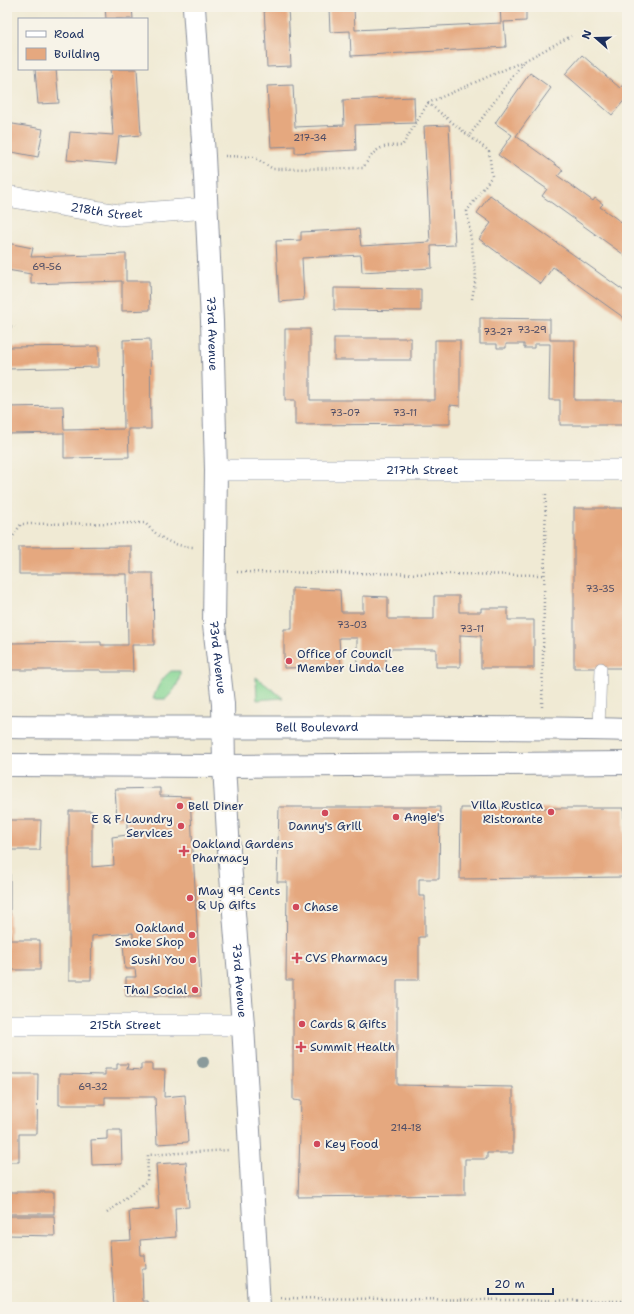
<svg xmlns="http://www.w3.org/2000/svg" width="634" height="1314" viewBox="0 0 634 1314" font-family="'Shantell Sans',sans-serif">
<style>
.green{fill:#88d795;stroke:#52837a}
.building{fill:#e5a87f}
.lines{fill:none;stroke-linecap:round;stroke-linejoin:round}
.service-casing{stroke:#868c99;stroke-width:12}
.minor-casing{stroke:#868c99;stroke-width:22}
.tertiary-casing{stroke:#868c99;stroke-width:24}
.path{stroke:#868c99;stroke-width:2.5;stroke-dasharray:1 3;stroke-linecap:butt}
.service{stroke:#fff;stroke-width:11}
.minor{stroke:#fff;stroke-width:21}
.tertiary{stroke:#fff;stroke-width:22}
.tree{fill:#8a9a9b}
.poi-dot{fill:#d1495b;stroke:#f7f3e8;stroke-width:1.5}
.labels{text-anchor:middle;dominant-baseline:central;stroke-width:4;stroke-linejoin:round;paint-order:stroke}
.number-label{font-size:10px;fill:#4e4d66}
.street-label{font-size:12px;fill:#1b2f5e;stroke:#f7f3e8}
.poi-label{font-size:12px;fill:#1b2f5e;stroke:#f7f3e8;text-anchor:start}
</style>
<rect width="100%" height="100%" fill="#f7f3e8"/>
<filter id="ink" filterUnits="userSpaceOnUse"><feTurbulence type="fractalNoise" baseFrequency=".025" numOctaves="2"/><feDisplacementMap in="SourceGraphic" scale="8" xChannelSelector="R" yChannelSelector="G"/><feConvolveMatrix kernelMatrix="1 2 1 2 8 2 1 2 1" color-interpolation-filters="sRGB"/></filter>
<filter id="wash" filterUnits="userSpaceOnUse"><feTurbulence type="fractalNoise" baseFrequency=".012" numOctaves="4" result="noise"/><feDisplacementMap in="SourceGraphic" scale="16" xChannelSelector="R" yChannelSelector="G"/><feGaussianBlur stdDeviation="0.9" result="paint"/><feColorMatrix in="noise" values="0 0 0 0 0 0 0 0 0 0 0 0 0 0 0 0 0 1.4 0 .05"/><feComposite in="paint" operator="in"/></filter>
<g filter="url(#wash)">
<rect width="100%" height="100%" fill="#f0ead4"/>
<g class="green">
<path d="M171,671H180C180,683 174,691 166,699H153C157,687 161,679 171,671Z"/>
<polygon points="256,677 283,698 257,700"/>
</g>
<g id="blocks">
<g class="building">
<polygon points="7,7 12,7 8,29 7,29"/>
<polygon points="105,7 132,7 133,19 106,19"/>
<polygon points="264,7 288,7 291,66 267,67"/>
<polygon points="329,7 354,7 355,30 501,23 500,7 526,7 526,21 504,22 506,47 351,56 350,31 330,32"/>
<polygon points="582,55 620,88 627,80 627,97 612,115 565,74"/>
<polygon points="35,69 56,69 59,103 38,104"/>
<polygon points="110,69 137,69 141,135 119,137 116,164 67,160 70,132 113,135 109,80 111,79"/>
<polygon points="530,73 551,88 516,136 563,170 558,176 593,201 595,198 603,204 600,207 627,226 627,257 542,196 547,189 498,155 512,135 495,123"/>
<polygon points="293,85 295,127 344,125 343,100 414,97 415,123 355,125 356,150 295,153 295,146 271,147 267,86"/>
<polygon points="7,123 43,129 38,157 7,151"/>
<polygon points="449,125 455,245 431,246 432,268 362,272 361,255 302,258 304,300 279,302 276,241 301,240 301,232 359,229 361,246 430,242 424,126"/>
<polygon points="490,195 627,293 627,320 553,267 541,284 479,239 491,223 477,213"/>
<polygon points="7,243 33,248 31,257 126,254 126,281 149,281 150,310 122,311 122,281 31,284 31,274 7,270"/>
<polygon points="334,288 421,289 421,311 334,310"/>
<polygon points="480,318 550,319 550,340 575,340 574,400 627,400 627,425 560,425 560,400 549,400 550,344 534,344 534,348 524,348 524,344 506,344 506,348 497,348 497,344 480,344"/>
<polygon points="285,329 310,329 310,400 435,400 435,340 460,340 460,406 450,405 450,424 295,425 295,400 285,400"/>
<rect x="334" y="338" width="77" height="22"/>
<polygon points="150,339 151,429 128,429 129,457 64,458 64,433 7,434 7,407 63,406 64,430 124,429 123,340"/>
<polygon points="99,346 99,367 7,369 7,347"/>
<rect x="574" y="508" width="53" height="160"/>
<polygon points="131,546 131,573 153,573 154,645 132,645 133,672 101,672 101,670 7,670 7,643 101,642 101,645 128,645 127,574 19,574 19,547"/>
<polygon points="292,588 340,590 341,612 363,612 363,596 388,597 388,619 434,619 434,596 459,596 459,612 481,612 481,608 508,608 508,620 534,620 534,668 481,668 481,636 460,635 460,667 436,667 436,649 386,649 386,669 357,668 357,638 339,638 341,667 284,668 284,629 292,629"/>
<polygon points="160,788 160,796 190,797 201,996 126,996 126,977 136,977 135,969 125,969 123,943 133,943 133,933 92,936 91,980 69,980 69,811 92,811 92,867 114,865 112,837 127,835 127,819 117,819 115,789"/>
<polygon points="279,807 440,807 439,879 419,879 419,896 425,896 425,937 419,937 419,980 397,980 397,1085 513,1087 513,1153 487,1153 487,1159 465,1159 465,1195 298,1197 301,1101 293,1100 293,980 286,980 287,882 277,882"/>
<polygon points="461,808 624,808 624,877 460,879"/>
<polygon points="7,820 41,820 40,850 10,850 10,940 40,940 40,970 7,970"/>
<polygon points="117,1064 128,1064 127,1069 141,1070 141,1064 152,1064 152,1070 165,1070 164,1097 185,1095 188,1142 157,1144 155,1097 105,1097 105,1105 59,1105 59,1074 105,1075 105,1069 117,1069"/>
<polygon points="9,1074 38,1074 37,1134 19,1134 19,1162 7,1162"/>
<polygon points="107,1130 121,1130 122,1164 92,1165 91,1140 107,1139"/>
<polygon points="186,1162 189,1207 175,1208 176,1237 140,1240 141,1255 145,1255 146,1269 142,1269 143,1301 148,1301 149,1307 114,1307 110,1241 131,1240 129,1211 159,1209 156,1164"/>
<rect x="7" y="1192" width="47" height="22"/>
<polygon points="7,1216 54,1216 55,1236 7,1235"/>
</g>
</g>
</g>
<g filter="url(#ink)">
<use href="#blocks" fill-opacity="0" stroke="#868c99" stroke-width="1"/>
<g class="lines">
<defs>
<polyline id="service" points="599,729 601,668"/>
<g id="minor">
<path id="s1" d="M7,196L119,215L207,208"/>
<path id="s2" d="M216,470H627"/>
<path id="s3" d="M7,1025H243"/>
</g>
<g id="tertiary">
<path id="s4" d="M194,7L204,156L212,321L216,470L214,625L223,704L224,766L229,851L243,1025L259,1307"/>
<path id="s5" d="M7,727C214,729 420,725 627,730"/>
<polyline points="7,765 224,766 627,763"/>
</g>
</defs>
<use href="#service" class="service-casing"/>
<use href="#minor" class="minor-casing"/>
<use href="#tertiary" class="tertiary-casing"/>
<g class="path">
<polyline points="428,103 469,136"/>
<path d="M225,156L254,157L273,169L363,168C374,150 380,144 402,146L428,103L524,61"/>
<polyline points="472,299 476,277 467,211 492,176 489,151 469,136 524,61 571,36"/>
<polyline points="7,326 15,327"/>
<path d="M7,546L21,524L145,523C159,538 172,546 193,547"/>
<polyline points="237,572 545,575"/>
<polyline points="542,707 546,492"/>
<polyline points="107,1213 147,1181 148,1155 229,1150"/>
<polyline points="281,1298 622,1301 627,1297"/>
<polyline points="622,1301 622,1307"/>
</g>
<use href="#service" class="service"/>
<use href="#minor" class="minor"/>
<use href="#tertiary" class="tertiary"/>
</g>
<circle class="tree" cx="203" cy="1062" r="6"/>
</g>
<g class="poi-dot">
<circle cx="289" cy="661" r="4"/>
<circle cx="180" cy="806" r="4"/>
<circle cx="551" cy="812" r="4"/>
<circle cx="325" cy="813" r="4"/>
<circle cx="396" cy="817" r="4"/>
<circle cx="181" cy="826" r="4"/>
<path d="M182 845h4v4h4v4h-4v4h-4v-4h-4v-4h4z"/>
<circle cx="190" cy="898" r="4"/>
<circle cx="296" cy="907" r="4"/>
<circle cx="192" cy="935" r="4"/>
<path d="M295 952h4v4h4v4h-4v4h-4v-4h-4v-4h4z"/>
<circle cx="193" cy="960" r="4"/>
<circle cx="195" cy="990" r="4"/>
<circle cx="302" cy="1024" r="4"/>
<path d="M299 1041h4v4h4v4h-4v4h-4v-4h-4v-4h4z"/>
<circle cx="317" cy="1144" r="4"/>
</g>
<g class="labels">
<g class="number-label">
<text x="310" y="137">217-34</text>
<text x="47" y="266">69-56</text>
<text x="532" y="329">73-29</text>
<text x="498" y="331">73-27</text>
<text x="345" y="412">73-07</text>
<text x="405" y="412">73-11</text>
<text x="600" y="588">73-35</text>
<text x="352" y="624">73-03</text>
<text x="472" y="628">73-11</text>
<text x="93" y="1086">69-32</text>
<text x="406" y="1127">214-18</text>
</g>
<g class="street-label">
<text stroke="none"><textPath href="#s1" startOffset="101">218th Street</textPath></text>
<text stroke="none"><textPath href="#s4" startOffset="327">73rd Avenue</textPath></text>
<text stroke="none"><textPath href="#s2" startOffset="206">217th Street</textPath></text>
<text stroke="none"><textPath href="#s4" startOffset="651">73rd Avenue</textPath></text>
<text stroke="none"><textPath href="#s5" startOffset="310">Bell Boulevard</textPath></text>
<text stroke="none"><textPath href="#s4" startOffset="975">73rd Avenue</textPath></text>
<text stroke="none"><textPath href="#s3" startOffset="118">215th Street</textPath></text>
</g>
<g class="poi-label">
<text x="297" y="654">Office of Council<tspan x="297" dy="14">Member Linda Lee</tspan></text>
<text x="543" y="805" text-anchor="end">Villa Rustica<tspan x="543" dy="14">Ristorante</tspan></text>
<text x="188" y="806">Bell Diner</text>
<text x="404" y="817">Angie's</text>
<text x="173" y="819" text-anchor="end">E &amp; F Laundry<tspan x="173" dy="14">Services</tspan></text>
<text x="325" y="826" text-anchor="middle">Danny's Grill</text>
<text x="192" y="844">Oakland Gardens<tspan x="192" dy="14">Pharmacy</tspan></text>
<text x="198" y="891">May 99 Cents<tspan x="198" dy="14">&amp; Up Gifts</tspan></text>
<text x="304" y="907">Chase</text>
<text x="184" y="928" text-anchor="end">Oakland<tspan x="184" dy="14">Smoke Shop</tspan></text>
<text x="305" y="958">CVS Pharmacy</text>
<text x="185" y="960" text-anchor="end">Sushi You</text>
<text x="187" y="990" text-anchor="end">Thai Social</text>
<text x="310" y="1024">Cards &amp; Gifts</text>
<text x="310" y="1047">Summit Health</text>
<text x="325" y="1144">Key Food</text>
</g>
</g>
<rect width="634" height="1314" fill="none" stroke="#f7f3e8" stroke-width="24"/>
<rect x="18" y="18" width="130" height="52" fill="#f7f3e8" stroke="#9fa5b1"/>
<rect x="26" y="31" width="20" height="6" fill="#ffffff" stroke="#9fa5b1"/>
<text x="54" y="38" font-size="12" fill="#1b2f5e">Road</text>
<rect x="26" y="48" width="20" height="12" fill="#e5a87f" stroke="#9fa5b1"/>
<text x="54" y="58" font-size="12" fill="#1b2f5e">Building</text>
<g transform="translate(596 38) rotate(290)" stroke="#f7f3e8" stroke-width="3" paint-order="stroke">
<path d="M0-3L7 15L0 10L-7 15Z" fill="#1b2f5e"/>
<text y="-6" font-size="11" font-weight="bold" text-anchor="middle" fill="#1b2f5e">N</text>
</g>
<path d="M488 1288v6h65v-6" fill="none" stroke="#1b2f5e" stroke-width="2"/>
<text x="494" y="1288" font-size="12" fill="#1b2f5e" stroke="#f7f3e8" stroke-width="3" paint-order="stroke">20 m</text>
</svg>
